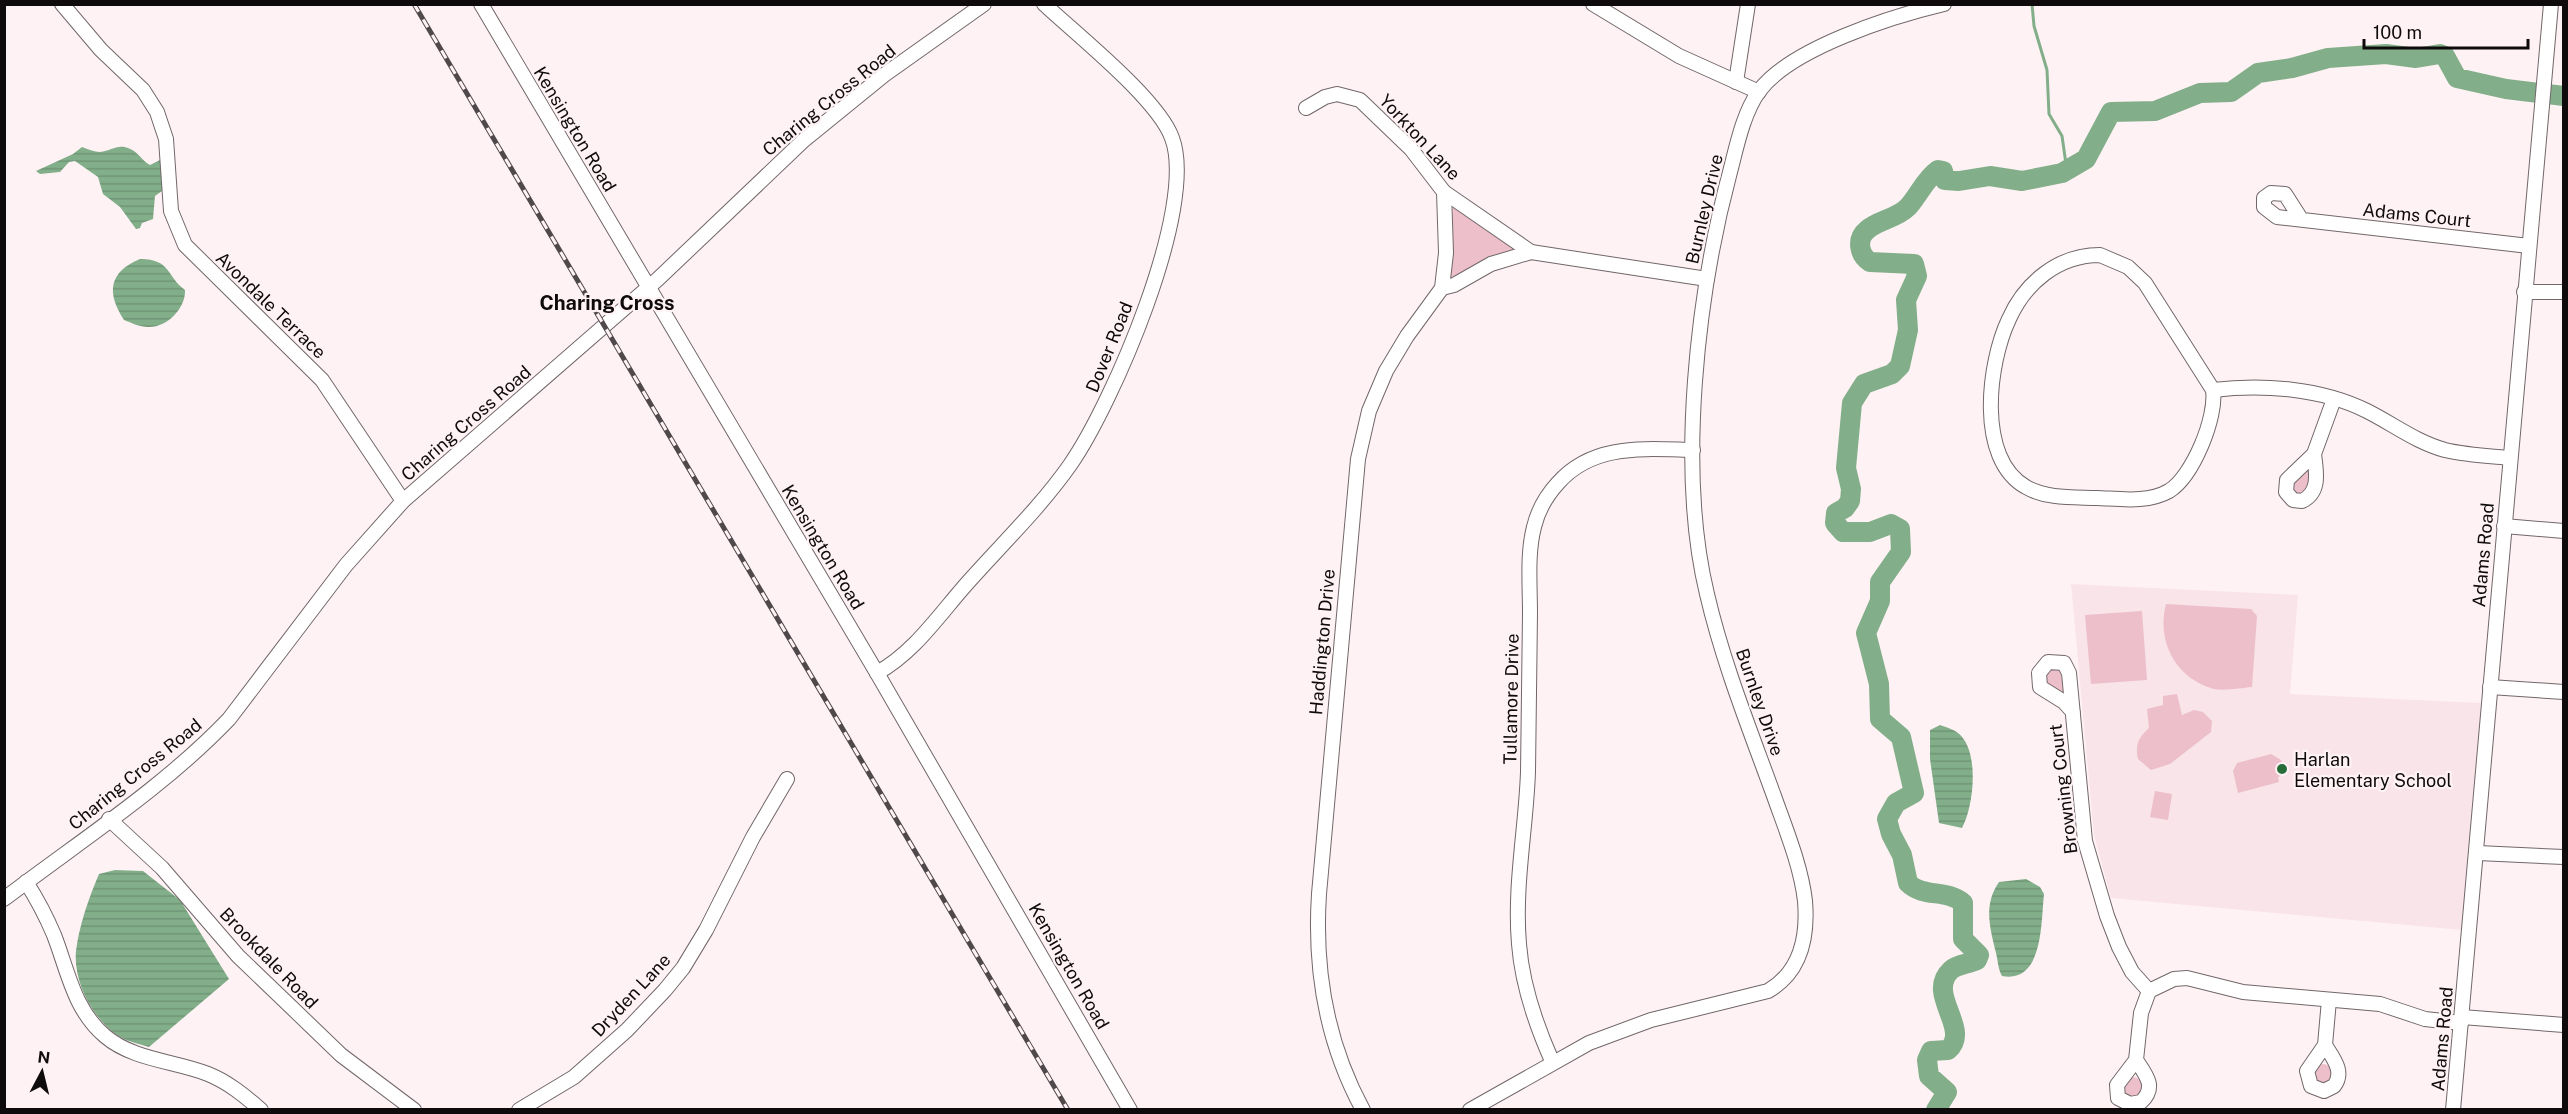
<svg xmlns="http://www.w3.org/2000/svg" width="2568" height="1114" viewBox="0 0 2568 1114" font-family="'Public Sans',sans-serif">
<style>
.built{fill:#f9e4e9}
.green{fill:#ecbfcb}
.water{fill:url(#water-rules)}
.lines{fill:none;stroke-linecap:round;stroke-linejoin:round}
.stream{stroke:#82af89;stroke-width:3}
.river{stroke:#82af89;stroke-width:20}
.minor-casing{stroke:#716769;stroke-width:16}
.minor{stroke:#fff;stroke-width:14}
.rail-casing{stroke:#50494b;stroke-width:5}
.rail{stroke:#fff2f5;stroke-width:3;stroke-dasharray:9;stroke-linecap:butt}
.poi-dot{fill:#276d39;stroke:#fff2f5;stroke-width:2}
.labels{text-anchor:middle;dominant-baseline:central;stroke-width:4.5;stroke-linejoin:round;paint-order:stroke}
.street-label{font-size:18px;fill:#0f0b0c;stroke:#fff2f5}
.poi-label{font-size:18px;fill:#0f0b0c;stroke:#fff2f5;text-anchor:start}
.neighbourhood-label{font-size:20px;font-weight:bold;fill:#0f0b0c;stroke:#fff2f5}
</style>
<defs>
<pattern id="water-rules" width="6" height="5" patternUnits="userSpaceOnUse" patternTransform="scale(1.5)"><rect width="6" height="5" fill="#82af89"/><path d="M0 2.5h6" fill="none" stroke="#6f9575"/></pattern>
</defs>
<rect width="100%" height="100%" fill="#fff2f5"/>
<polygon class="built" points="2071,584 2298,595 2290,694 2481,703 2462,930 2111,898 2094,835"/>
<g class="green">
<polygon points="1453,205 1515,249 1449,278"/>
<polygon points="2308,464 2312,481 2303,496 2292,494 2291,480"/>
<path d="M2166,604L2251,609L2257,616L2252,687C2241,688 2225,691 2214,689C2176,679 2156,641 2166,604Z"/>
<polygon points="2142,611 2147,680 2091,684 2085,615"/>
<polygon points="2051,668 2060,669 2064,691 2062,693 2046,683 2045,674"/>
<path d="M2177,694L2182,715L2194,710L2203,712L2212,721L2211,732L2170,764L2151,770L2138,759C2135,745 2138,738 2149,728L2147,709L2163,705V696Z"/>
<polygon points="2271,754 2281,760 2286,774 2278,777 2279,782 2238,793 2233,771 2237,763"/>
<polygon points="2155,791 2172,794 2168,820 2150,817"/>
<circle cx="2323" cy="1074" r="10"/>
<circle cx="2133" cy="1087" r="10"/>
</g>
<g class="water">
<path d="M82,147C88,149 94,152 100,152C111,151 117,144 128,148C138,151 141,160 150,165L162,159V191L155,196L153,219L142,223L140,228L136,229L120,207L103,194L98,177L75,161L69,162L60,172L40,174L36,171L73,154Z"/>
<path d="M140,259C171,259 166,276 185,290C186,308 167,328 148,327C139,327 132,323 124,320C106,292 109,272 140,259Z"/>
<path d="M1940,725C1945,727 1953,729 1958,733C1980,750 1974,806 1962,828L1939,823L1930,759V730Z"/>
<path d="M115,870L143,871L180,900L229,979L149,1047C140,1044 130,1042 122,1038C94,1022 73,983 76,951C79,926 89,897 99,874Z"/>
<path d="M2026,879L2040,887L2044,894C2041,920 2044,984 2002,976C1998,969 1998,961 1996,953C1990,928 1983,905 1999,882Z"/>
</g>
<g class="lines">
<polyline class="stream" points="2032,4 2034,26 2047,70 2049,114 2062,136 2067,171"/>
<path class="river" d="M1936,1110L1947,1092L1929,1076L1927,1060L1931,1051L1948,1050C1972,1029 1925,994 1951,970C1958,964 1969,964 1977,960L1979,955L1963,939V903C1947,889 1923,898 1908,883L1902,855L1891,834L1887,819L1896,803L1914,793L1901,737L1880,719L1879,684L1866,633L1880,601V582L1901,552L1900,529L1891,524L1870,532H1843L1835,523L1836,513L1845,508L1850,501L1851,489L1846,468L1852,403L1864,384L1892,374L1900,366L1908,330L1906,300L1917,276L1914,264L1870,262C1859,255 1856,239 1867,230C1878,220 1896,219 1908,207C1919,195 1925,179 1938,170L1943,171L1945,180L1959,181L1990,176L2022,181L2062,173L2086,159L2111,112L2155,111L2200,93L2231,92L2258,73L2292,68L2328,58L2386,54L2416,58L2440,54L2445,56L2457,78L2506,89L2564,96"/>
<defs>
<g id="minor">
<polyline points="62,4 101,50 143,90 157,112 166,139 171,211 185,245 322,380 403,501"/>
<polyline points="481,4 877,673 1130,1110"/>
<polyline points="1593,4 1679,56 1759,92"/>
<polyline points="1736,82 1748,4"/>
<polyline points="1306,108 1325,97 1337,94 1360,100 1411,149 1444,192 1531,252"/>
<polyline points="2301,219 2285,194 2271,193 2264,198 2264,207 2277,217 2529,246"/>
<path d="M2100,255L2128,267L2145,283L2213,390C2217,417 2193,476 2169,491C2148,503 2121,499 2097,498C2075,497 2046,499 2026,487C1976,459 1988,363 2009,319C2025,283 2058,255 2100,255Z"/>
<polyline points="1442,288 1454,285 1491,264 1531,252 1707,279"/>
<polyline points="2524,292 2564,292"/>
<path d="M2213,390C2262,384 2321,388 2367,411C2393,424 2416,442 2445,450C2466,455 2488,456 2510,458"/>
<path d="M2314,454C2316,471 2321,492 2302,501L2293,500L2286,492L2287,480L2314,454L2334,399"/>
<polyline points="2504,526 2564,531"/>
<path d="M877,673C913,653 937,618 963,588C999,547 1039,509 1070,465C1112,405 1198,207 1172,138C1158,99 1077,35 1044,4"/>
<polyline points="2490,687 2564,692"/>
<polyline points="2073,712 2064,702 2040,687 2039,673 2048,662 2064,663 2069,673 2085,841 2107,916 2119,947 2132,972 2149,991"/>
<polyline points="109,819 162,868 238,956 287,1003 341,1055 414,1110"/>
<polyline points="2478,853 2564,857"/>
<path d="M26,882C37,899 46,916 54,935C68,971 74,1010 105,1036C133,1060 175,1061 208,1074C228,1082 245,1096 261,1110"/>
<path d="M4,899C80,841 163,788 229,719L346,565L403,501L658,279L804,140L884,75L984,4"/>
<polyline points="2462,1017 2564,1025"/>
<path d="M2325,1045C2333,1058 2345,1072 2334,1086L2324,1091L2311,1086L2307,1071L2325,1045L2329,1000"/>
<path d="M2136,1060C2146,1075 2157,1087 2141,1102L2130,1104L2118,1098L2117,1085L2136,1060L2141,1013L2149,991L2174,979L2187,978L2243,992L2380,1004L2425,1019L2461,1023"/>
<path d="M1552,1061C1536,1025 1522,984 1519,944C1514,886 1526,829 1528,772C1529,719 1529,666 1530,613C1530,585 1527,554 1534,527C1538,510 1547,495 1558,483C1593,443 1645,449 1693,450"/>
<polyline points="519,1110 574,1077 627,1030 665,990 683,968 706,930 753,837 787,779"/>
<path d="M1363,1110C1326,1042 1314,970 1319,894L1358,459L1369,411L1386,371L1407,336L1442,288L1446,253L1444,192"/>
<path d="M1470,1110L1589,1043L1651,1020L1768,991C1801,972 1808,937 1805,901C1801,866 1786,830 1774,796C1750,730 1723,663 1707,594C1677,470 1697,295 1730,172C1737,145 1743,114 1759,91C1791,48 1893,16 1944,4"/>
<polyline points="2453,1110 2551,4"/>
</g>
</defs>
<use href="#minor" class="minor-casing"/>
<use href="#minor" class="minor"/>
<defs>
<polyline id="rail" points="414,4 1068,1110"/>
</defs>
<use href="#rail" class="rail-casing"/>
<use href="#rail" class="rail"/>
</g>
<circle class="poi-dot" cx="2282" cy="769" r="6"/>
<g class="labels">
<g class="street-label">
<text transform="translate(829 100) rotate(-39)">Charing Cross Road</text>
<text transform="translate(575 129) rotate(59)">Kensington Road</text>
<text transform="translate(1420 137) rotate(47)">Yorkton Lane</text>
<text transform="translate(1704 209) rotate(-77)">Burnley Drive</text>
<text transform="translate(2417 215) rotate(6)">Adams Court</text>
<text transform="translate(271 305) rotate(44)">Avondale Terrace</text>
<text transform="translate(1109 347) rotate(-68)">Dover Road</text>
<text transform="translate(466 423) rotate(-41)">Charing Cross Road</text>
<text transform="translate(823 547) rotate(59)">Kensington Road</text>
<text transform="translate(2483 555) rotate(-85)">Adams Road</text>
<text transform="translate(1322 642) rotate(-85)">Haddington Drive</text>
<text transform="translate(1511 699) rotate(-89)">Tullamore Drive</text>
<text transform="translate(1760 702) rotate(71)">Burnley Drive</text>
<text transform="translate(135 774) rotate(-39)">Charing Cross Road</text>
<text transform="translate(2063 789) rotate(-97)">Browning Court</text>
<text transform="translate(269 958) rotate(46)">Brookdale Road</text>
<text transform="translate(1069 966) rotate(60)">Kensington Road</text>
<text transform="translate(631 995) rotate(-47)">Dryden Lane</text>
<text transform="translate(2442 1039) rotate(-85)">Adams Road</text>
</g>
<g class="poi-label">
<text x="2294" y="759">Harlan<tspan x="2294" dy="21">Elementary School</tspan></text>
</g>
<g class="neighbourhood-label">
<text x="607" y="303">Charing Cross</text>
</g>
</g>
<rect width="2568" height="1114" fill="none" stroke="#0f0b0c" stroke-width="12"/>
<g transform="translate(42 1072) rotate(7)" stroke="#fff2f5" stroke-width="4.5" paint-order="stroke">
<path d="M0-4.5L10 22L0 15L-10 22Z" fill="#0f0b0c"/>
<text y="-9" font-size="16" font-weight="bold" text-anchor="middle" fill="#0f0b0c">N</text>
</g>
<path d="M2364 39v9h164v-9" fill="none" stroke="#0f0b0c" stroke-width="3"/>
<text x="2373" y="39" font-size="18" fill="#0f0b0c" stroke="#fff2f5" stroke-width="4.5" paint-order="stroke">100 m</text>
</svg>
